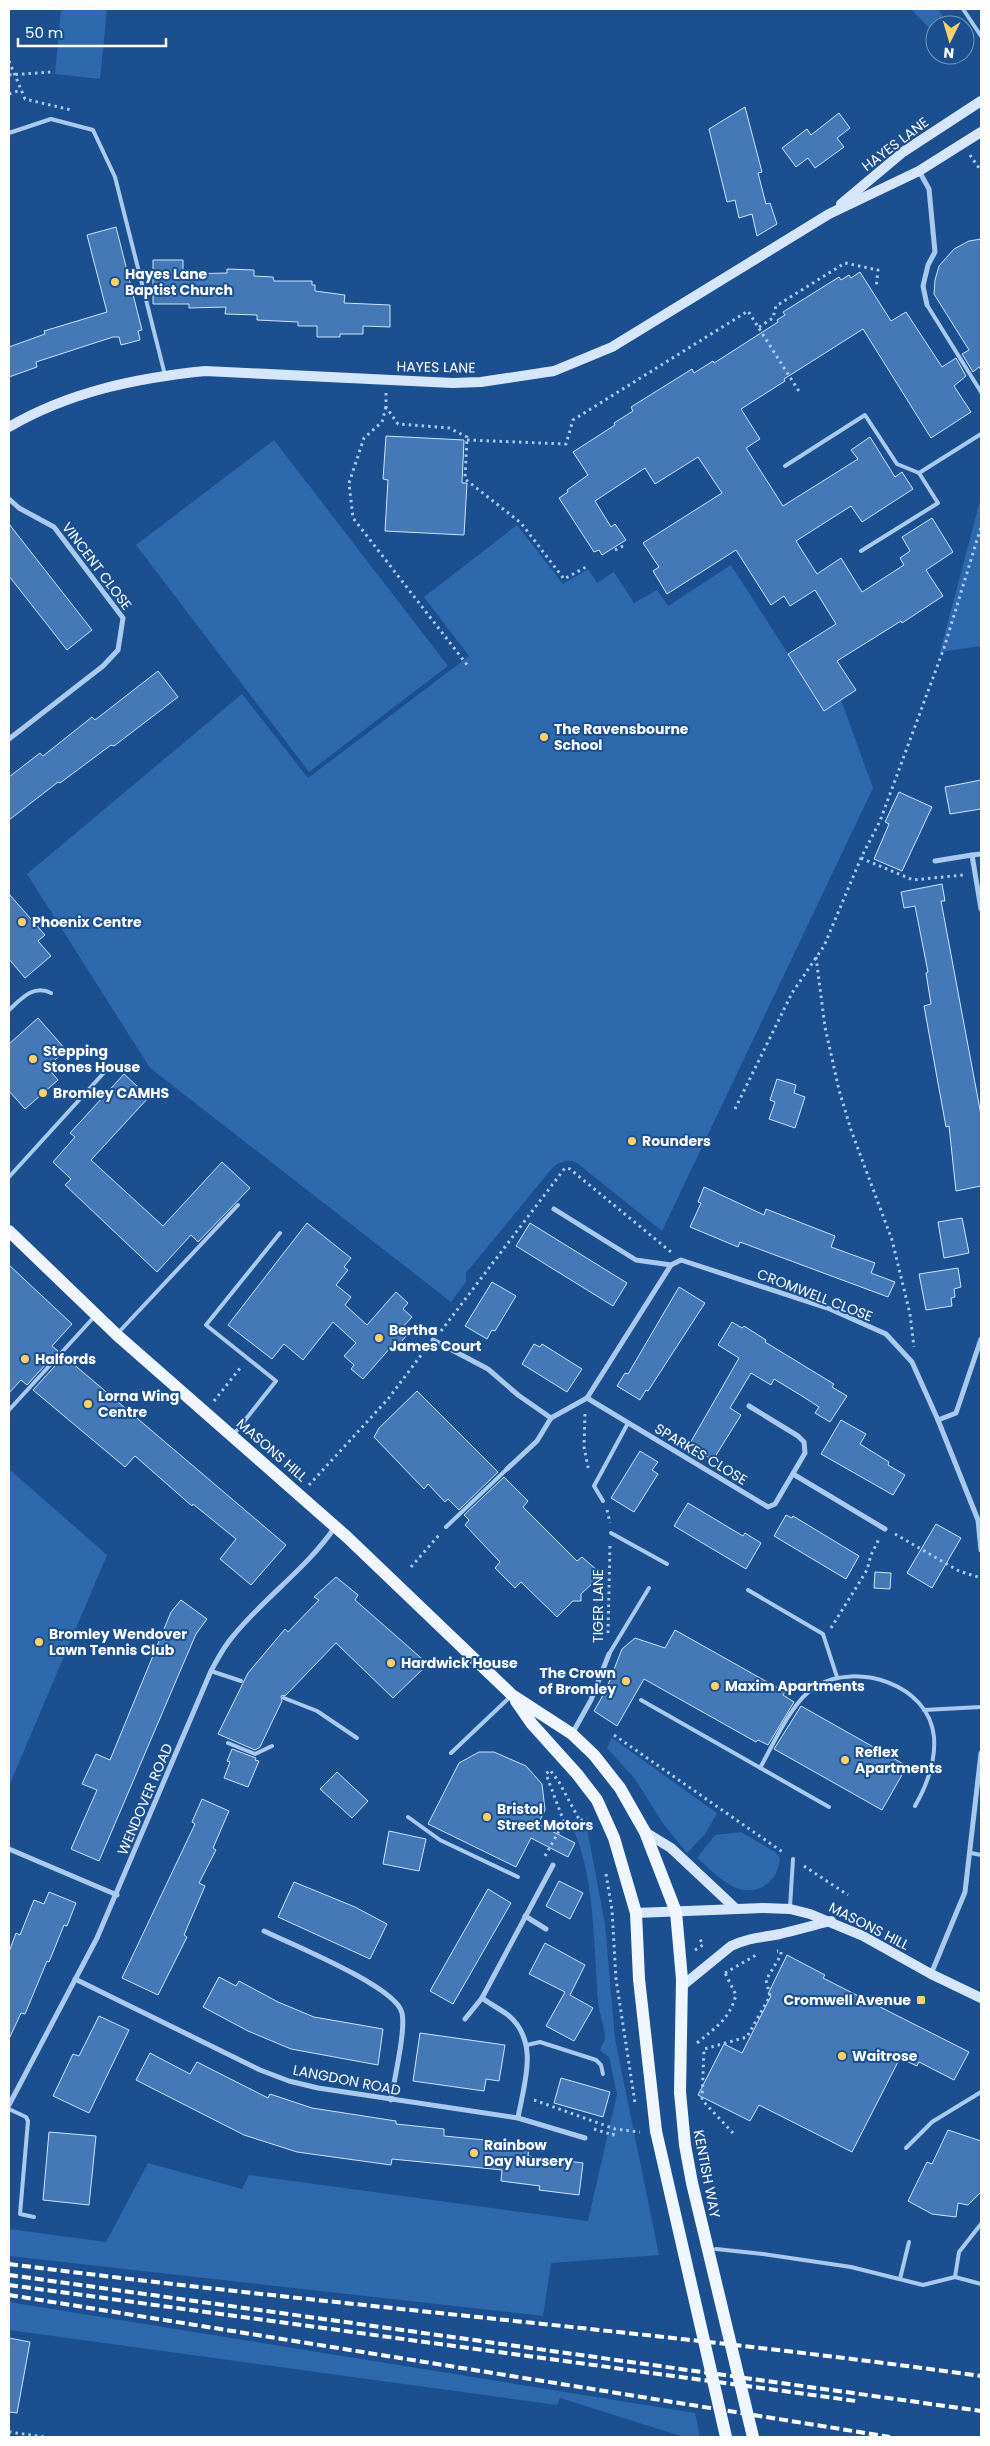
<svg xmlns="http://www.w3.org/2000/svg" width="990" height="2446" viewBox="0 0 990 2446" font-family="Poppins,sans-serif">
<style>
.green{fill:#2e69ad}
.building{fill:#4478b7;stroke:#cfe3fa}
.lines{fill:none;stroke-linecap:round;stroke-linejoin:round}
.path{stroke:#a9c9ee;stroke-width:3;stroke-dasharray:2.5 4;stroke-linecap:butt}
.lane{stroke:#a9c9ee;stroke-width:4}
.street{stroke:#a9c9ee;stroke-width:5}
.secondary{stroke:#d6e6fa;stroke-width:10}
.primary{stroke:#f0f6ff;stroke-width:12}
.rail{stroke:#fff;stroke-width:4;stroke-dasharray:9 4;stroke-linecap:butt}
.primary-bridge{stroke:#f0f6ff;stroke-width:12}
.poi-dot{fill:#ffd166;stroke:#1b4f8f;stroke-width:2}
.labels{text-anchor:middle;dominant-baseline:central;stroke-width:4;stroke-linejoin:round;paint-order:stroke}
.street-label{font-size:14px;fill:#fff;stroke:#1b4f8f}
.poi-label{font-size:14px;font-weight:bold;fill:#fff;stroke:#1b4f8f;text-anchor:start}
</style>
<rect width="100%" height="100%" fill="#1b4f8f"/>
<g class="green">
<polygon points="61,9 107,9 100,79 55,74"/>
<polygon points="911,9 938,9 948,23 935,25 934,33"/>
<polygon points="274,440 448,666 309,772 136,545"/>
<polygon points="981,497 981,646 940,652"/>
<path d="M517,525L563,584L588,569L597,583L614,572L634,603L657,590L668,606L731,565L824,710L841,700L873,788L662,1231L577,1163C569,1159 562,1161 554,1166L466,1273V1282L451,1302L150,1068L27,874L242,694L308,778L469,656L424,597Z"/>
<polygon points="9,1469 107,1555 9,1786"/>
<polygon points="612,1738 717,1813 705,1834 687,1853 662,1822 635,1779 607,1748"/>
<path d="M567,1819L587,1829L605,1924L615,2039L659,2255L551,2263L543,2316L9,2256V2229L106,2242L148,2163L242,2189L249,2175L588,2221L617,2094L609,2057L600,2051C601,2047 605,2041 605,2037C605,2027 598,2011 598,1999C594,1949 595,1861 567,1819Z"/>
<path d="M741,1832L775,1852L780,1858C778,1871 775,1880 762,1887C737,1900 714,1872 697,1858L715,1835Z"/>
<polygon points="9,2302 695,2413 700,2437 684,2437 560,2398 557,2405 9,2330"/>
</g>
<g class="building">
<polygon points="745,107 762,172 758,173 766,204 770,203 777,224 757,236 752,214 739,218 735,200 727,202 709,129"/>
<polygon points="839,113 850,128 837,138 844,147 815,168 808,158 796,167 782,148 807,129 811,135"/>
<polygon points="116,227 142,330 138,331 140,340 121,345 119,337 113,337 36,362 37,367 9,377 9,347 45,334 44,331 107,312 87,235"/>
<polygon points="981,239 981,370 979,367 973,372 962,354 969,350 934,294 935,280 939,266 954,249 969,241"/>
<polygon points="153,260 183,260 183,274 227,273 227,269 254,270 254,276 273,277 274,281 312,281 312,285 315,285 315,291 345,295 344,303 390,305 390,327 363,326 363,334 340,334 340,337 317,337 317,326 298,326 298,322 257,320 257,315 225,314 226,307 189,308 189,304 153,304"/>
<polygon points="860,272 891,321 906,312 942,367 956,358 966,376 954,386 971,412 931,438 863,329 784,379 785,381 741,409 760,439 746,448 783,506 858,459 851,450 870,437 895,477 902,472 913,489 862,522 851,506 796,541 817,574 841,558 862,592 904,565 900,558 910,551 902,537 932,518 953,552 926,570 943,596 902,623 901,621 837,661 856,690 824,711 788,654 836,624 815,590 790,606 784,596 771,605 736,550 667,594 653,571 659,567 643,543 722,493 698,457 655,484 645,468 595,501 611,527 615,524 626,540 602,555 599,550 594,552 559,498 568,492 567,490 588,475 573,452 615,425 614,423 633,411 631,407 692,369 694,373 713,361 714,363 722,358 778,322 777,320 785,315 783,312 839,277 841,280 849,275 851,278"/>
<polygon points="386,436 464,440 462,483 467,483 464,535 385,531 388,480 383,479"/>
<polygon points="9,524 92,630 67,650 9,576"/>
<polygon points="158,671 178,697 114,746 111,745 60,783 58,782 9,820 9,777 40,753 43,756 92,717 95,720"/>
<polygon points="981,780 981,809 950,814 945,787"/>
<polygon points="899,792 932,807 902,871 874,859 889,824 885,822"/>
<polygon points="942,884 945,901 941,901 981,1115 981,1186 956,1191 949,1126 946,1127 924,1006 931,1004 926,973 928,972 915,906 904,908 901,892"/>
<polygon points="9,894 45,935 38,941 51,956 25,978 9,959"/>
<polygon points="38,1018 66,1050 47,1067 58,1080 25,1109 9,1091 9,1044"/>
<polygon points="124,1074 149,1097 91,1160 163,1226 222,1162 250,1188 198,1242 191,1235 157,1272 65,1185 71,1179 53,1162 75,1137 70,1133"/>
<polygon points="777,1079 796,1085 794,1093 805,1097 795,1128 769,1119 775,1102 770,1100"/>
<polygon points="704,1187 764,1215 766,1209 835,1236 831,1247 875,1263 871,1273 895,1282 888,1297 740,1242 738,1247 690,1227 701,1203 698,1202"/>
<polygon points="962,1218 969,1253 944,1258 938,1222"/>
<polygon points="307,1223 351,1258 344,1267 348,1270 336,1285 351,1297 345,1305 367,1325 396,1292 408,1303 403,1309 412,1317 400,1330 407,1335 395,1349 391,1347 363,1379 351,1369 354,1365 344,1356 356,1343 333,1322 303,1360 284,1344 272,1359 228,1325"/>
<polygon points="530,1223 627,1283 613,1306 516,1246"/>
<polygon points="9,1265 72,1324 52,1346 58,1351 27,1385 21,1380 9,1393"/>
<polygon points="958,1268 961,1287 954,1289 955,1297 951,1298 952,1306 926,1310 919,1274"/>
<polygon points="492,1282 516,1296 495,1331 492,1330 487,1339 465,1326"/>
<polygon points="679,1287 705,1303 648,1391 646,1390 640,1400 617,1386 625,1373 628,1374"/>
<polygon points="732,1322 742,1328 744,1326 766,1340 765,1342 834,1384 832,1387 847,1396 830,1422 815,1413 819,1407 802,1396 774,1379 771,1385 751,1373 730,1408 741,1415 713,1460 689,1445 739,1358 718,1345"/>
<polygon points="534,1344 540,1347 542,1344 582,1369 567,1392 522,1364"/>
<polygon points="64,1356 286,1545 251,1585 220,1559 236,1539 193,1504 192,1506 135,1456 125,1467 33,1390"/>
<polygon points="417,1391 498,1472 459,1510 448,1499 445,1502 428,1484 424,1489 374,1437 379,1428"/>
<polygon points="841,1420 866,1434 860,1444 889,1462 888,1465 905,1475 893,1495 821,1454"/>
<polygon points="640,1451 658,1462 652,1470 658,1474 634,1512 611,1498"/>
<polygon points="504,1477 528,1501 523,1507 577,1561 582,1557 598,1571 592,1575 596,1580 581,1594 581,1601 573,1601 557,1617 521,1582 515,1588 495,1568 500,1562 465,1525 469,1520 464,1515"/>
<polygon points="688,1503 743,1536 745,1533 761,1543 746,1569 674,1526"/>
<polygon points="786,1515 792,1518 793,1516 859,1556 846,1579 774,1536"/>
<polygon points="936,1524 961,1538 932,1588 907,1573"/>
<polygon points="875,1572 891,1573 890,1589 874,1588"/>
<polygon points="336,1577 358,1595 355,1600 428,1664 393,1698 336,1643 286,1695 281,1696 282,1701 260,1747 255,1750 218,1734 248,1673 285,1629 288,1632 319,1600 314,1597"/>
<polygon points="181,1600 207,1619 196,1634 99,1861 71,1849 97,1790 82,1784 96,1754 110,1760 171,1612"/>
<polygon points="675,1630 785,1692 783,1695 794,1702 768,1745 758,1740 756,1742 644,1679 617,1726 594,1711 606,1690 622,1649 635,1638 665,1648"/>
<polygon points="801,1706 907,1766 882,1810 774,1749"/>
<polygon points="232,1749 256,1758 255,1760 259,1761 248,1787 224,1778 230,1762 227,1761"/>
<polygon points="479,1752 494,1752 526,1766 542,1784 545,1810 538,1824 575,1843 568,1857 531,1838 516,1867 428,1824 459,1763"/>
<polygon points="337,1772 368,1801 352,1818 320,1789"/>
<polygon points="202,1799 229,1811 213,1848 216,1850 199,1883 205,1886 184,1935 187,1937 158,1995 122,1978 195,1824 192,1822"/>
<polygon points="389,1831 426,1839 419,1871 383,1864"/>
<polygon points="559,1881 583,1893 570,1919 546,1906"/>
<polygon points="294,1882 355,1907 387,1924 370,1959 278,1917"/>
<polygon points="488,1889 511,1903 453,2004 430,1991"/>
<polygon points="49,1892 76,1903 67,1926 64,1925 49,1962 47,1961 25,2014 21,2013 9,2039 9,1952 16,1933 20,1935 34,1900 44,1904"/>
<polygon points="545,1943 585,1965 570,1995 593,2008 574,2041 546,2026 565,1992 529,1974"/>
<polygon points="787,1955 825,1975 823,1978 969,2052 954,2080 919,2062 917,2066 900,2058 852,2152 759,2105 750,2121 698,2095 724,2044 742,2053 771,1996 768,1994"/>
<polygon points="219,1977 236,1986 239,1981 278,2002 314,2017 383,2029 378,2065 291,2049 248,2031 203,2007"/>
<polygon points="99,2016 129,2030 89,2113 53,2096 73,2054 79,2056"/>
<polygon points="420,2033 505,2045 499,2081 486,2079 484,2091 413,2081"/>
<polygon points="150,2053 190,2074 197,2062 268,2098 270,2094 312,2108 396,2121 396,2124 444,2129 444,2136 496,2141 495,2144 529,2147 528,2156 583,2163 579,2195 539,2190 540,2186 501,2181 502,2170 392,2159 391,2165 297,2152 244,2135 136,2080"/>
<polygon points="561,2078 610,2092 603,2117 554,2103"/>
<polygon points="948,2130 981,2141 981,2192 968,2205 958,2203 956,2217 932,2214 908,2201 927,2162 932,2164"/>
<polygon points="49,2132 96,2136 89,2205 43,2200"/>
<polygon points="9,2338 30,2342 17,2413 9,2412"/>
</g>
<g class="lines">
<g class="path">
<polyline points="9,61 25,99 71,110"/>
<polyline points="9,75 51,72"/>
<polyline points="9,94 21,90"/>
<polyline points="970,155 981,171"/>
<polyline points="759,327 773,318 776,306 845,263 878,270 876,288"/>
<polyline points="386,393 386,407 398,424 449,428 467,437 465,479 521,523 564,579 586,567"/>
<polyline points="386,407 382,422 364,438 349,483 353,518 468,666"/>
<polyline points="467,440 566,444 573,420 748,311 800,393"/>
<polyline points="615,550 623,546"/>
<polyline points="861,858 913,880 963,875"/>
<polyline points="816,957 825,1027 839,1090 851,1130 892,1240 910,1314 914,1347"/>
<polyline points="735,1109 792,993 824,946 861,858 880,821 944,648 981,527"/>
<polyline points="441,1331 565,1168 570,1169 671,1252"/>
<polyline points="214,1401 241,1367"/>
<polyline points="585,1414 584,1447 589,1472"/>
<polyline points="309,1485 388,1399 425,1350"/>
<polyline points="607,1510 610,1523"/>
<polyline points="895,1534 959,1571 981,1578"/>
<polyline points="411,1567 439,1535"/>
<polyline points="831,1628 867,1570 871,1555 879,1539"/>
<polyline points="608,1633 610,1544"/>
<polyline points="614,1735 784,1853"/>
<polyline points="545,1856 564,1822 546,1774 550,1770 559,1782 580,1821 587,1818"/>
<polyline points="804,1866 848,1895"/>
<polyline points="606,1874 612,1910 616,1979 635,2103"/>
<polyline points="695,1950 703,1945 700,1939"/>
<polyline points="725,1973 758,1954"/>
<path d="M697,2043C716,2027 729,2020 736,1995L725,1973"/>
<polyline points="534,2100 615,2129 640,2132"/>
<polyline points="594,2129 613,2135 615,2129"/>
<polyline points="733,2133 702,2100 704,2049 747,2037 770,1996 766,1980 781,1955 781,1951 777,1951"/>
<polyline points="9,2432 45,2437"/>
</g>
<g class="lane">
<polyline points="963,9 981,36"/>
<polyline points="9,133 51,119 93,130 115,177 165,375"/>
<polyline points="927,305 981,392"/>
<polyline points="785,466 865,415 897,464 919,473"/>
<polyline points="861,551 938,503 919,473 981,434"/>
<path d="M9,1010C21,999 33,984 51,993"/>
<polyline points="9,1177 110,1066"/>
<polyline points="118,1333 238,1205"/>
<polyline points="9,1410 94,1317"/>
<polyline points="234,1434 276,1381 206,1325 280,1233"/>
<polyline points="603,1501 594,1486 628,1423"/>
<polyline points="446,1527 507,1469"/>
<polyline points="611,1533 667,1564"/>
<polyline points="748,1590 823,1634 837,1677"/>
<polyline points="609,1654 649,1588"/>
<polyline points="211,1671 241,1681"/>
<polyline points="284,1698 317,1711 357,1738"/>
<polyline points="641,1700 829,1807"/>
<polyline points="924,1710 981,1707"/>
<polyline points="228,1743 255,1754 272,1746"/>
<polyline points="451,1753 510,1697"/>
<path d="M760,1768C774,1743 792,1701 816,1686C857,1662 929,1684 934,1737C936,1762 927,1785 915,1806"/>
<polyline points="408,1817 440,1840 518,1877"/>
<polyline points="971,1853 981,1855"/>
<polyline points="790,1907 793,1859"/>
<polyline points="527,2045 540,2042 596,2060 601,2065 603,2074"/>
<polyline points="9,2109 26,2117 28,2121 20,2214 34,2217"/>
<polyline points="906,2148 932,2122 981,2092"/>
<polyline points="716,2249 763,2254 851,2267 923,2285 955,2277 981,2284"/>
<polyline points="955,2277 959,2252 981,2224"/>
<polyline points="900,2279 909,2242"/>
</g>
<g class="street">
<polyline points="919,171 929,189 935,252 928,265 923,286 927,305"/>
<polyline points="9,499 19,508 54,527 123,618 118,650 103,666 9,739"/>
<polyline points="981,854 972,855 981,909"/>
<polyline points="935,861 972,855"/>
<polyline points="554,1209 636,1260 671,1265"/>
<polyline points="433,1340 488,1369 518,1395 551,1418"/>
<polyline points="587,1398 768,1507 775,1504 805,1453 804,1442 798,1436 749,1406"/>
<polyline points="938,1420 956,1413 981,1339"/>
<polyline points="507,1469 537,1441 551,1418 587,1398 671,1265 681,1260 830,1309 886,1334 912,1362 938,1420 978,1520 981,1550"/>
<polyline points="793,1474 885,1529"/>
<polyline points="572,1734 591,1700 609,1654"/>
<polyline points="9,1849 117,1895"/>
<polyline points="525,1916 546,1929"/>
<path d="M264,1931C291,1944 397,1987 402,2013C406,2030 394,2080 391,2100"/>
<polyline points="931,1974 965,1892 981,1753"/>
<polyline points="75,1979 260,2070 289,2081 318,2088 518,2118 585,2138"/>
<polyline points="465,2019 482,1998"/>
<path d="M9,2105L97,1938L211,1671C218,1658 224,1646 234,1635C265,1597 307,1568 335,1527"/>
<path d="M518,2118C524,2083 540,2042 508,2015C500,2009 490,2004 482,1998L553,1865"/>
</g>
<g class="secondary">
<polyline points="841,204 903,152 981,101"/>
<path d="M9,427C69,392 136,378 205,371L453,383L481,382L554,371L612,347L829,214L919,171L981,132"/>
<polyline points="645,1832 671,1848 736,1909"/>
<polyline points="636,1913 763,1908 790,1909 810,1914 863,1936 931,1974 981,1998"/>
<path d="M682,1986L731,1946C751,1937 760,1938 780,1934C797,1930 814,1925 831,1921"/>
</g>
<g class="primary">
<polyline points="9,1231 117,1335 347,1537 512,1695 572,1734 594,1755 620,1788 645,1832 676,1912 682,1979 680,2092"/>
<polyline points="516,1701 532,1724 577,1774 597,1800 614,1838 636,1913 639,1979 656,2131"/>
</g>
<g class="rail">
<path d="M9,2264C332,2306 658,2331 981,2376"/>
<polyline points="9,2275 981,2411"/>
<polyline points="9,2285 856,2401"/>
<polyline points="9,2295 890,2437"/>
</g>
<g class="primary-bridge">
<polyline points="680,2092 685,2145 692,2183 753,2437"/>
<polyline points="656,2131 726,2437"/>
</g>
</g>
<g class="poi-dot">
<circle cx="115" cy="282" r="5"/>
<circle cx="544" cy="737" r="5"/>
<circle cx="22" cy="922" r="5"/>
<circle cx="33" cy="1059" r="5"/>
<circle cx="43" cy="1093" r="5"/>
<circle cx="632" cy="1141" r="5"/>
<circle cx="379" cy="1338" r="5"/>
<circle cx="25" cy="1359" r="5"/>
<circle cx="88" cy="1404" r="5"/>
<circle cx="39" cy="1642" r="5"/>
<circle cx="391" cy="1663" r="5"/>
<circle cx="626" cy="1681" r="5"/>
<circle cx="715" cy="1686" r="5"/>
<circle cx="845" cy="1760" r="5"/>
<circle cx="487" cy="1817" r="5"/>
<rect x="916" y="1995" width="10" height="10" rx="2.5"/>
<circle cx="842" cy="2056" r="5"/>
<circle cx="474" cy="2153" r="5"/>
</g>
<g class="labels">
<g class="street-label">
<text transform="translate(895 144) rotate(-37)">HAYES LANE</text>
<text transform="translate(436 367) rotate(1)">HAYES LANE</text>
<text transform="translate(97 566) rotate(53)">VINCENT CLOSE</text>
<text transform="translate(815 1295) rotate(21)">CROMWELL CLOSE</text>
<text transform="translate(272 1450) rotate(41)">MASONS HILL</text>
<text transform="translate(701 1454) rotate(31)">SPARKES CLOSE</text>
<text transform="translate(598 1606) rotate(-90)">TIGER LANE</text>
<text transform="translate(145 1799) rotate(-67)">WENDOVER ROAD</text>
<text transform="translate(869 1926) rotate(27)">MASONS HILL</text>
<text transform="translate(347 2080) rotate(11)">LANGDON ROAD</text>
<text transform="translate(707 2174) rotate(79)">KENTISH WAY</text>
</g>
<g class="poi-label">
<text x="125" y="274">Hayes Lane<tspan x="125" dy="16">Baptist Church</tspan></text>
<text x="554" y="729">The Ravensbourne<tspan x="554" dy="16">School</tspan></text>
<text x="32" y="922">Phoenix Centre</text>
<text x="43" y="1051">Stepping<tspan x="43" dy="16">Stones House</tspan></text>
<text x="53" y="1093">Bromley CAMHS</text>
<text x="642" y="1141">Rounders</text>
<text x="389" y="1330">Bertha<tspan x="389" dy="16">James Court</tspan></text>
<text x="35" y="1359">Halfords</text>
<text x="98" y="1396">Lorna Wing<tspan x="98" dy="16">Centre</tspan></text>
<text x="49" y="1634">Bromley Wendover<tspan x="49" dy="16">Lawn Tennis Club</tspan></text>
<text x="401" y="1663">Hardwick House</text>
<text x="616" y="1673" text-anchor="end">The Crown<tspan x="616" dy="16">of Bromley</tspan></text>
<text x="725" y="1686">Maxim Apartments</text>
<text x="855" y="1752">Reflex<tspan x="855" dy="16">Apartments</tspan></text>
<text x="497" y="1809">Bristol<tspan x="497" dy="16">Street Motors</tspan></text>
<text x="911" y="2000" text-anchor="end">Cromwell Avenue</text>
<text x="852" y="2056">Waitrose</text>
<text x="484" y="2145">Rainbow<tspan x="484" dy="16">Day Nursery</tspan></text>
</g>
</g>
<rect width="990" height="2446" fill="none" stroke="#ffffff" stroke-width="20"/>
<g transform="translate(950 40) rotate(185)"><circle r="24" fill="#1b4f8f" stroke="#7695bc"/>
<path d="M0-4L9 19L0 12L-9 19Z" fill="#ffd166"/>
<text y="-8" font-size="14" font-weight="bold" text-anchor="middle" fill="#ffffff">N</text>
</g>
<path d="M18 38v8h148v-8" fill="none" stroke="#ffffff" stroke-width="2.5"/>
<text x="25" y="38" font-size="15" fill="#ffffff" stroke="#1b4f8f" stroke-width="4" paint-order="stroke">50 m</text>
</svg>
